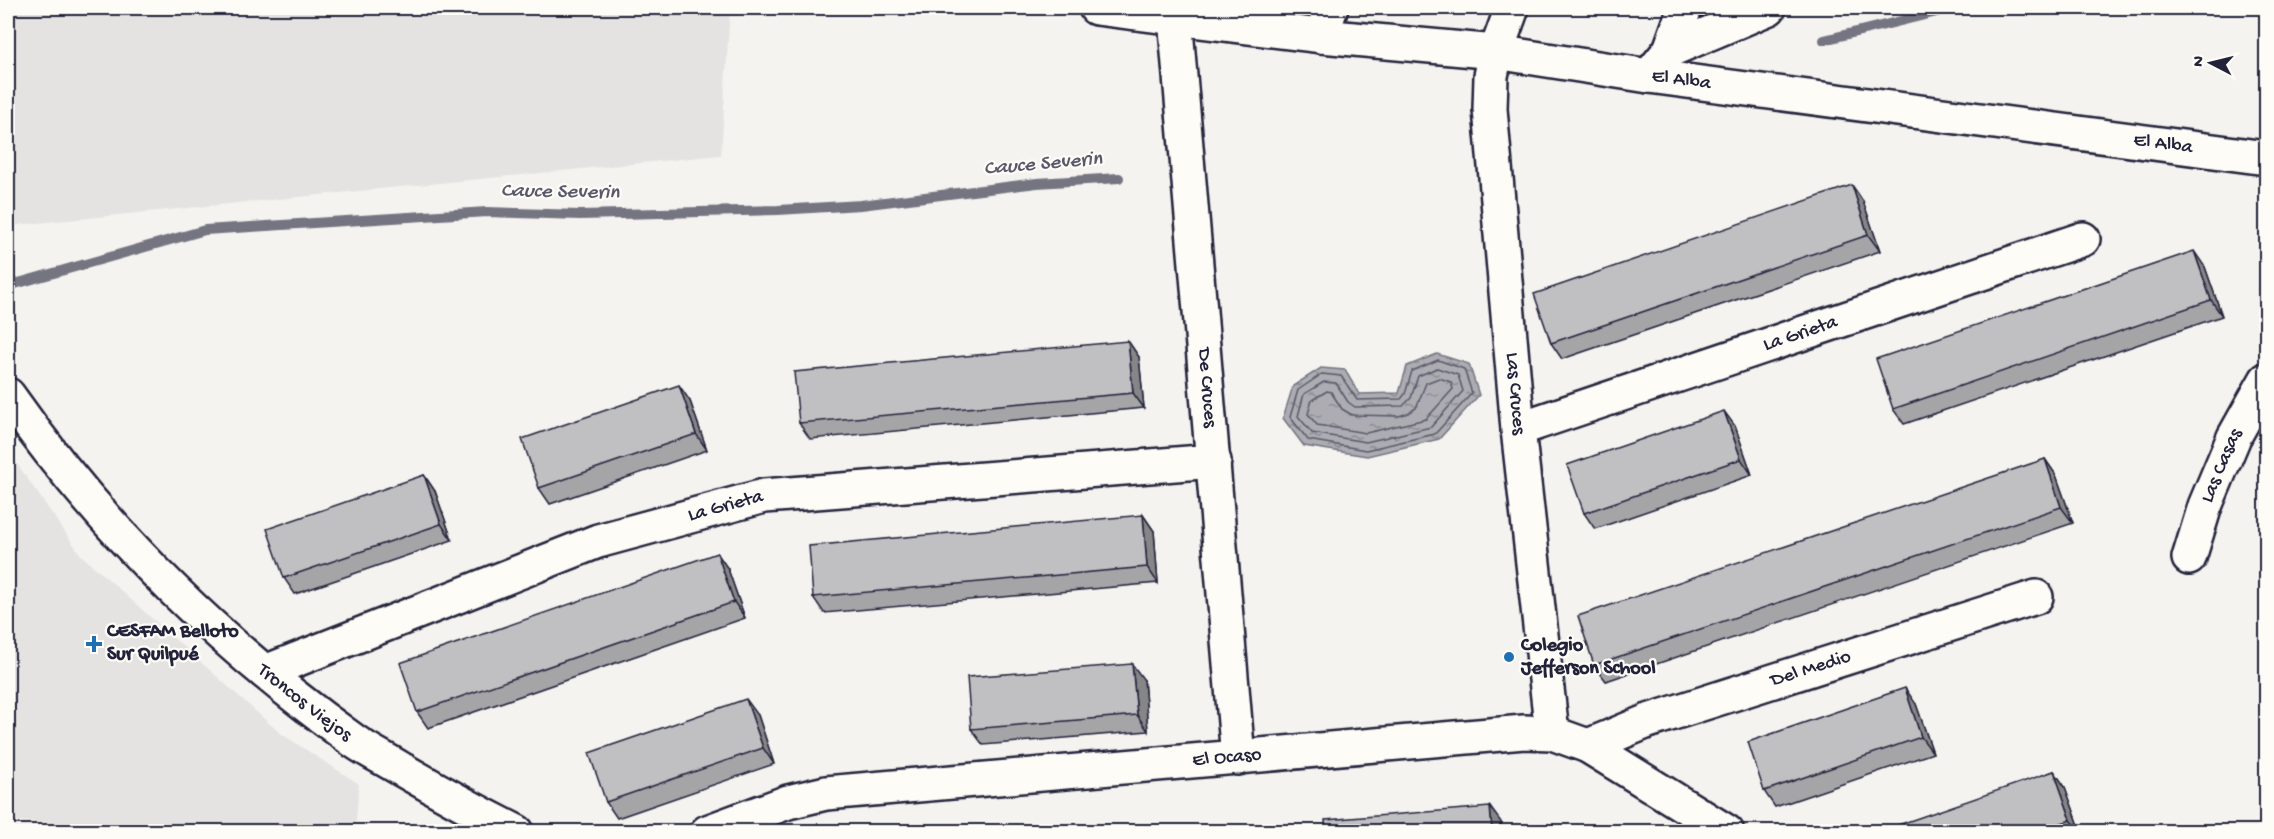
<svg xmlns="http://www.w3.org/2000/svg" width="2274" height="839" viewBox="0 0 2274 839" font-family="'Gochi Hand',sans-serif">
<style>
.built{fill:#e4e3e2}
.water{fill:url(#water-ripples);stroke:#757582;stroke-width:1.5}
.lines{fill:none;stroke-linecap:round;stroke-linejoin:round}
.shore{stroke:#59596b;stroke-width:1.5}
.stream{stroke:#757582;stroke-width:10}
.street-casing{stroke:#22223b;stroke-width:38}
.secondary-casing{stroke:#22223b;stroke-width:38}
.street{stroke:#fdfcf7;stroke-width:33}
.secondary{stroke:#fdfcf7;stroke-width:33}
.wall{fill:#a5a4a7;stroke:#22223b;stroke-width:1.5}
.shaded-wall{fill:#868688;stroke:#22223b;stroke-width:1.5}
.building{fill:#c0bfc2;stroke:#22223b;stroke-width:1.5}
.poi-dot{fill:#1f6fb2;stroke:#fdfcf7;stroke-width:2}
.labels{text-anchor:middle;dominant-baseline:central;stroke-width:4.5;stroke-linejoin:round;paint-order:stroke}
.street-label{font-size:20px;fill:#22223b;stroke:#fdfcf7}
.poi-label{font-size:20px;font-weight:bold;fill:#22223b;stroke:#fdfcf7;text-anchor:start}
.water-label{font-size:21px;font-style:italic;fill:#59596b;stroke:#fdfcf7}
</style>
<defs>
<pattern id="water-ripples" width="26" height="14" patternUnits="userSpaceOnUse" patternTransform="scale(1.5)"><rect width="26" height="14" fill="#acacb2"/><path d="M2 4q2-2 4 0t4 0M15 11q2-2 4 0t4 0" fill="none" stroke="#8c8c92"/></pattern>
</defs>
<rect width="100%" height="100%" fill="#f4f3ef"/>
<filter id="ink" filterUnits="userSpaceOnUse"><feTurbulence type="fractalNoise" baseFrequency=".0167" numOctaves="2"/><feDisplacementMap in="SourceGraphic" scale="12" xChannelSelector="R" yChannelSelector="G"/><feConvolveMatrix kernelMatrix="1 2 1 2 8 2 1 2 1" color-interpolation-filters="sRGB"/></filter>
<g filter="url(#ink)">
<g class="built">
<polygon points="23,8 730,8 721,155 8,226 8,10"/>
<polygon points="8,451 81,555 280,733 359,784 355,831 294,831 8,821"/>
</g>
<polygon class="water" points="1437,354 1469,364 1479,395 1439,439 1367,456 1304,446 1283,418 1293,386 1321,368 1345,370 1359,394 1399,393 1407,366"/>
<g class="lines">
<g class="shore">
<polygon points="1438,360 1464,369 1472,393 1435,434 1366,450 1308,440 1290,417 1298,390 1322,374 1341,376 1357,400 1401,399 1405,394 1412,371"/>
<polygon points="1437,368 1458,375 1463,391 1431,427 1366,442 1312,433 1298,416 1304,394 1324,382 1336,383 1348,402 1355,407 1403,406 1411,398 1418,376"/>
<polygon points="1439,378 1451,382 1453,389 1426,419 1366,433 1317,425 1308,414 1312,400 1327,391 1331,392 1342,409 1352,415 1399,416 1408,413 1416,408 1426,383"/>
</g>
<g class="stream">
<polyline points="1824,40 1953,8"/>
<polyline points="8,286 205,230 487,212 580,215 778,210 861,205 1037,183 1119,178"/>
</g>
<defs>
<g id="street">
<path id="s1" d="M1096,8L1321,36L1496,52L1649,76L2266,158"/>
<path id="s2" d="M1512,8L1496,52L1491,76L1490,109L1518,429L1552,733"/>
<path id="s3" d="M1175,17L1238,758"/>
<polyline points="1321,36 1331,8"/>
<polyline points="1670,50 1685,8"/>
<polyline points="1649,76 1670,50 1769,8"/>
<path id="s4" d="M1518,429L2083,239"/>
<path id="s5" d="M2189,558L2205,506L2234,437L2266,380"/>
<path id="s6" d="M265,672L598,541L764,496L1214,461"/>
<path id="s7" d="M1588,746L1648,721L2036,597"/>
<path id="s8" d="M707,832L788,802L826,793L1524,732L1552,733L1588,746L1727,832"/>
</g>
<g id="secondary">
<path id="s9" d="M8,395C102,529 220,645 354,741C368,751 385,759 401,769C439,791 477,812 517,832"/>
</g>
</defs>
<use href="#street" class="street-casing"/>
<use href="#secondary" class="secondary-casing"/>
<use href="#street" class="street"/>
<use href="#secondary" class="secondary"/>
</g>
<g class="wall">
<polygon points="1863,201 1880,251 1562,359 1551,343"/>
<polygon points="2205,267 2222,316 1904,424 1893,409"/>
<polygon points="1128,341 1139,357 1144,408 810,439 799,423"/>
<polygon points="690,401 707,450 550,504 539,488"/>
<polygon points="1735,426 1752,475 1595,529 1584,513"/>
<polygon points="2045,459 2056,475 2073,523 1606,681 1594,665"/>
<polygon points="424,475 435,491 452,540 295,594 284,578"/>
<polygon points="1143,515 1154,531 1158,583 824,613 813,597"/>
<polygon points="717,553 728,569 745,618 428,728 417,712"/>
<polygon points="1144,680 1148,731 983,745 971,729"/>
<polygon points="1916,704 1933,753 1775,807 1764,791"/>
<polygon points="758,715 774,764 617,818 606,802"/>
<polygon points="2054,771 2065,787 2081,831 1900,831"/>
</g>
<g class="shaded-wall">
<polygon points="1852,185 1863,201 1880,251 1868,235"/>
<polygon points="2194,251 2205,267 2222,316 2211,300"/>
<polygon points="1128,341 1139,357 1144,408 1133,393"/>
<polygon points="679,385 690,401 707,450 696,434"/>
<polygon points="1724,411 1735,426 1752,475 1741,459"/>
<polygon points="2045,459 2056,475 2073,523 2061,507"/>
<polygon points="424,475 435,491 452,540 441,524"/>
<polygon points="1143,515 1154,531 1158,583 1147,567"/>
<polygon points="717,553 728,569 745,618 734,602"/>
<polygon points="1132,664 1144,680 1148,731 1137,715"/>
<polygon points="1905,688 1916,704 1933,753 1921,737"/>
<polygon points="746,699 758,715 774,764 763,748"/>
<polygon points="2054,771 2065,787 2081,831 2080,831 2071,820"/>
<polygon points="1490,807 1501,822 1502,831 1492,831"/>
</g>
<g class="building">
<polygon points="1852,185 1868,235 1551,343 1534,294"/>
<polygon points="2194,251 2211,300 1893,409 1876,359"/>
<polygon points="1128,341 1133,393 799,423 794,372"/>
<polygon points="679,385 696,434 539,488 522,439"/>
<polygon points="1724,411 1741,459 1584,513 1567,465"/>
<polygon points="2045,459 2061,507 1594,665 1578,616"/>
<polygon points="424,475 441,524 284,578 267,529"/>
<polygon points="1143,515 1147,567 813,597 809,546"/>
<polygon points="717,553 734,602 417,712 400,663"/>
<polygon points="1132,664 1137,715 971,729 967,677"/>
<polygon points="1905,688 1921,737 1764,791 1748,742"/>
<polygon points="746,699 763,748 606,802 589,753"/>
<polygon points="2054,771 2071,820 2036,831 1900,831 1898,825"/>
<polygon points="1490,807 1492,831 1326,831 1325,820"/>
</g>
</g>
<g class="poi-dot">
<path d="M91 635h6v6h6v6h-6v6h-6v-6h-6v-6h6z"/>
<circle cx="1509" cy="657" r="6"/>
</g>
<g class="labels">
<g class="street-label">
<text stroke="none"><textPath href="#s1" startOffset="590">El Alba</textPath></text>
<text stroke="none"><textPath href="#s1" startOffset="1076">El Alba</textPath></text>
<text stroke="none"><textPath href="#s4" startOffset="298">La Grieta</textPath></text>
<text stroke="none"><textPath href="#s3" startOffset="372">De Cruces</textPath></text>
<text stroke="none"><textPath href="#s2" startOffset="390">Las Cruces</textPath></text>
<text stroke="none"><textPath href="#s5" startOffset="98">Las Casas</textPath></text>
<text stroke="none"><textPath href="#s6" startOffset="490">La Grieta</textPath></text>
<text stroke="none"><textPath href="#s7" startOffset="236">Del Medio</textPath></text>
<text stroke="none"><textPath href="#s9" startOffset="429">Troncos Viejos</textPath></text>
<text stroke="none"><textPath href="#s8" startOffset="528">El Ocaso</textPath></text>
</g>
<g class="poi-label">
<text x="107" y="632">CESFAM Belloto<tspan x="107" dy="23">Sur Quilpué</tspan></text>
<text x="1521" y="646">Colegio<tspan x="1521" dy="23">Jefferson School</tspan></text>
</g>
<g class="water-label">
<text transform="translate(1043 165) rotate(-5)">Cauce Severin</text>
<text transform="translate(560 193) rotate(1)">Cauce Severin</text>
</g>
</g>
<rect width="2274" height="839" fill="none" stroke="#fdfcf7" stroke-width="30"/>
<rect x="15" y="15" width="2244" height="809" fill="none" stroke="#22223b" stroke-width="2" filter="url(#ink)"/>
<g transform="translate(2211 63) rotate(277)" stroke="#fdfcf7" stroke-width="4.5" paint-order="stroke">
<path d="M0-4.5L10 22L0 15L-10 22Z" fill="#22223b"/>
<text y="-9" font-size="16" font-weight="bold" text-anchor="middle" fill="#22223b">N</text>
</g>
</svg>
